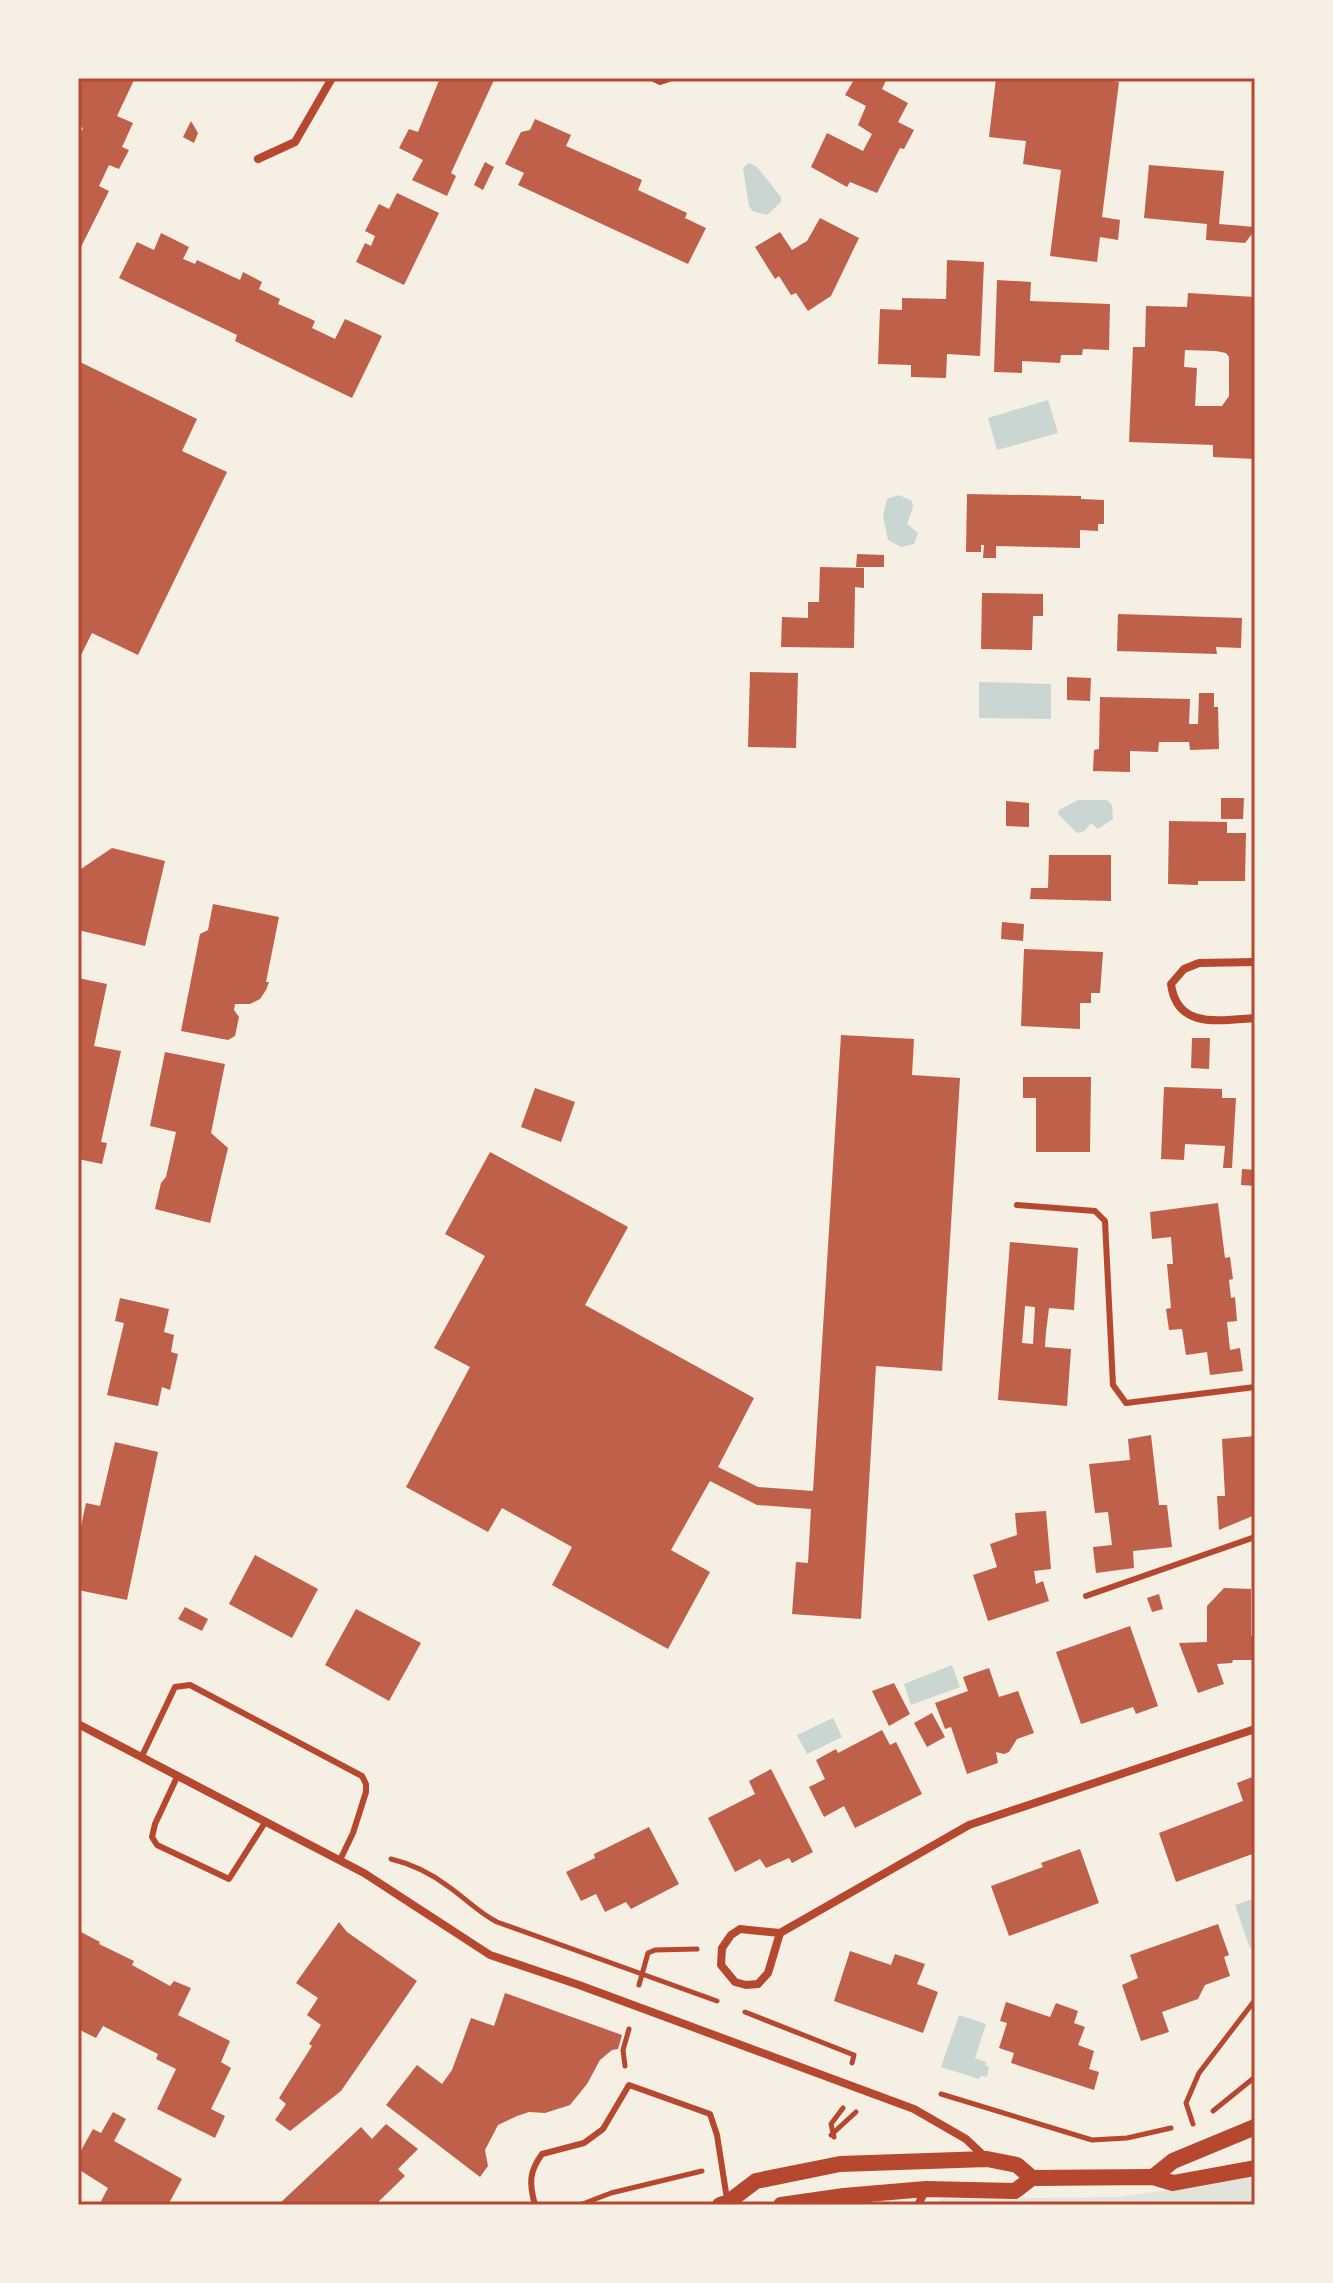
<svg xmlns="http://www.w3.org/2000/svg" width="1333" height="2283" viewBox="0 0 1333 2283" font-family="'Open Sans',sans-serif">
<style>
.green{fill:#e2e4dc}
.water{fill:#c9d6d2}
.building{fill:#bf614a;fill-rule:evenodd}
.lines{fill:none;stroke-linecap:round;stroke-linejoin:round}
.path{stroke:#b5482f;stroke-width:5}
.service{stroke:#b5482f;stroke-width:6}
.minor{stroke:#b5482f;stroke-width:8}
.secondary{stroke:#b5482f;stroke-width:16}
.neatline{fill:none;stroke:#b5482f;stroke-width:3}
</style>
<rect width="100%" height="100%" fill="#f6efe4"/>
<polygon class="green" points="1255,2174 1255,2205 937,2205 941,2199 1118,2197 1189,2187"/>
<g class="water">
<polygon points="749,163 757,167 781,197 781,202 767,215 752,211 749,206 743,168"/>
<polygon points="1048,400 1058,433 997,450 988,418"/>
<polygon points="899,495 912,501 913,507 907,524 918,533 914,544 901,547 888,540 883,516 887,499"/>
<polygon points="979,682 1051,684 1051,719 979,718"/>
<polygon points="1078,800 1107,800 1112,805 1113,819 1098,829 1091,823 1085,831 1077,833 1058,814 1059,810"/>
<polygon points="952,1665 960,1687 911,1705 904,1684"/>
<polygon points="833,1718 842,1737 807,1754 797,1735"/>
<polygon points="1255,1898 1255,1946 1250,1948 1235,1905"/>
<polygon points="959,2015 986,2024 975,2058 986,2062 985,2065 989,2067 987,2077 981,2076 979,2079 941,2067"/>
</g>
<g class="building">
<polygon points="79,78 135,78 117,116 133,123 122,147 129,150 119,169 109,165 99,186 109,191 78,253 78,137 83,128 78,126"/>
<polygon points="440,78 494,80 451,173 456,176 447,196 412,180 423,160 399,148 409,129 418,132"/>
<polygon points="855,78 887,78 882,89 908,103 898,122 914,130 904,149 900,148 877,193 850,182 847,187 811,167 827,133 863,151 872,134 858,125 866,106 845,95"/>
<polygon points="996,78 1092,78 1119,82 1102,217 1120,220 1118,240 1100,237 1097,262 1050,256 1061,170 1023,164 1026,141 989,137"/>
<polygon points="535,119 571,135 566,146 642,180 638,190 687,213 685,218 706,228 688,264 518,185 524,173 505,164 521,132 530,130"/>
<polygon points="191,121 198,133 194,143 183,137"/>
<polygon points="485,162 494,167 483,190 474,185"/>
<polygon points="1149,165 1224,171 1219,224 1255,227 1255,230 1245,243 1206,240 1207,224 1144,218"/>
<polygon points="397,193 439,213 404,285 356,262 365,243 371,246 375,236 365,231 379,204 389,209"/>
<polygon points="820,218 859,238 831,296 808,311 796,293 791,295 779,276 775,279 755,247 780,232 792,250 807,241"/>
<polygon points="161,233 189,247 183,259 195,264 197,260 240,280 243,272 262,282 259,289 280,299 278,304 315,321 312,328 335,339 345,319 382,336 352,398 235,341 237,335 119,278 137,242 154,250"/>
<polygon points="947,260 984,262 980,356 947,354 946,378 911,377 911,365 878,364 880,309 902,310 902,298 946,299"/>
<polygon points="997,280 1031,282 1030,301 1110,304 1109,350 1083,349 1082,355 1061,355 1060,363 1022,361 1022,373 994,372"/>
<path d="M1188,293L1255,297V459L1213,457V445L1129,442L1133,347H1145L1146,306L1187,307ZM1185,350L1216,351L1226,353L1229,357V396L1222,406H1195L1197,368L1184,367Z"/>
<polygon points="78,361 197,419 182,451 227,472 138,655 92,633 78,661"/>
<polygon points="967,494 1081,496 1081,499 1104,500 1104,524 1098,524 1098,531 1080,530 1080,548 996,546 996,558 983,558 984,545 981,545 981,552 966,552"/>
<polygon points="857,554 884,555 884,567 856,567"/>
<polygon points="820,567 864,568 864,588 855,587 854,648 781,647 782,617 808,618 808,602 819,602"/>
<polygon points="982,593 1043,594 1043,616 1033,616 1032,650 981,649"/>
<polygon points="1118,614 1242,618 1241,648 1216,647 1217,654 1117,651"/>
<polygon points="750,672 798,673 796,748 748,747"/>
<polygon points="1067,677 1091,678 1090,701 1067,700"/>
<polygon points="1199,693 1214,693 1214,707 1218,707 1219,749 1190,750 1189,742 1159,742 1158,752 1130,751 1130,772 1093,771 1094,750 1099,749 1100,697 1190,699 1189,724 1198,724"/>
<polygon points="1221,798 1244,798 1243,819 1221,819"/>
<polygon points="1006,801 1029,803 1029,827 1006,826"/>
<polygon points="1169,821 1227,822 1227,833 1246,833 1245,881 1198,881 1198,885 1168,884"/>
<polygon points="112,848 165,861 145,946 78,930 78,871"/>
<polygon points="1049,855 1111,855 1111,901 1030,899 1031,888 1048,888"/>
<polygon points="213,904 279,917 266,982 269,982 266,990 260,999 250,1004 235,1004 234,1010 239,1017 235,1036 228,1040 181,1031 200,934 208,930"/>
<polygon points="1002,922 1024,924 1023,941 1001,939"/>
<polygon points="1024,949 1103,952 1100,993 1091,993 1091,1003 1080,1003 1080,1029 1021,1026"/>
<polygon points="78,978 107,984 94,1046 121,1051 101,1142 107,1143 102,1164 78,1159"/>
<polygon points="841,1035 914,1039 912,1075 960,1078 942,1371 876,1366 861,1619 792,1614 796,1562 808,1563 811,1509 757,1505 710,1481 671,1550 710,1572 668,1649 552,1585 572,1547 502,1508 488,1532 406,1487 470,1367 434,1348 485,1256 445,1234 490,1152 628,1227 585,1305 754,1398 718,1467 758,1487 813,1491"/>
<polygon points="1192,1038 1210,1038 1209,1069 1191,1068"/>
<polygon points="165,1052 225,1064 211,1133 228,1148 210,1223 155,1209 161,1183 166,1177 176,1132 150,1126"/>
<polygon points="1023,1077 1091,1077 1090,1152 1036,1152 1036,1098 1023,1098"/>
<polygon points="1164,1087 1222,1089 1222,1098 1236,1098 1232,1168 1223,1168 1225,1146 1185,1144 1184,1160 1161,1159"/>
<polygon points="535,1088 575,1102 561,1142 521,1127"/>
<polygon points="1242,1169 1255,1170 1255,1186 1241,1185"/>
<polygon points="1218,1203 1225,1258 1230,1257 1233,1279 1229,1280 1231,1298 1235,1297 1237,1321 1227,1322 1230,1350 1240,1348 1243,1371 1210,1375 1207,1352 1186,1355 1182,1329 1169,1330 1166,1309 1171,1308 1167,1264 1173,1264 1171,1237 1152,1239 1150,1212"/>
<path d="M1010,1242L1078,1248L1074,1310L1049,1308L1046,1332L1045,1347L1071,1349L1067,1406L998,1400ZM1025,1306L1035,1307L1033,1344L1022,1343Z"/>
<polygon points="120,1298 169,1309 164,1332 174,1335 171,1352 178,1354 170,1390 162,1387 158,1406 107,1395 124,1323 115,1321"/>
<polygon points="1151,1435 1159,1505 1167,1505 1172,1547 1133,1551 1134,1568 1096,1573 1093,1547 1112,1545 1108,1512 1095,1513 1089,1464 1130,1460 1128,1439"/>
<polygon points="1255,1436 1255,1515 1219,1530 1217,1496 1225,1496 1222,1439"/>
<polygon points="115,1442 158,1452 127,1600 78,1590 78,1540 86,1503 100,1506"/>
<polygon points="1046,1511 1051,1569 1034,1571 1036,1584 1043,1581 1049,1601 988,1621 973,1575 997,1567 990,1544 1017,1535 1015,1513"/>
<polygon points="255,1555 318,1589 292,1638 229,1604"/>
<polygon points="1224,1588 1251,1589 1251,1636 1255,1636 1255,1657 1252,1660 1233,1660 1232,1663 1217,1664 1224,1684 1198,1693 1179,1643 1207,1642 1207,1606"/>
<polygon points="1159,1594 1163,1609 1152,1612 1147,1598"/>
<polygon points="185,1607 208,1619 202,1631 178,1619"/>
<polygon points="356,1609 421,1643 389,1701 325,1665"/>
<polygon points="1130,1626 1158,1706 1136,1714 1133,1707 1081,1724 1056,1652"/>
<polygon points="989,1668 999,1697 1018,1691 1034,1733 1017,1739 1009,1752 1004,1754 996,1752 998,1763 967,1774 951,1727 945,1729 935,1703 968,1691 963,1677"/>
<polygon points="894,1683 910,1714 889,1726 872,1691"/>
<polygon points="932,1713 945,1737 927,1747 914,1723"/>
<polygon points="882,1730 890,1745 896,1742 922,1794 855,1828 844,1806 824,1817 809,1787 825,1779 816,1760 836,1749 838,1753"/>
<polygon points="771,1769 813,1852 792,1863 789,1858 766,1868 760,1859 735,1872 708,1818 755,1794 749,1781"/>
<polygon points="1255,1776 1255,1853 1176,1882 1159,1833 1243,1801 1237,1783"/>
<polygon points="649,1827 679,1884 631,1909 626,1902 605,1912 596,1894 581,1901 566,1872 595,1858 594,1854"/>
<polygon points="1080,1849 1099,1903 1009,1936 991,1886 1043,1867 1041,1863"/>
<polygon points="339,1922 347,1932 417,1981 341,2091 290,2131 275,2120 286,2104 279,2098 312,2046 309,2044 321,2025 307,2015 318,1998 296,1983"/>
<polygon points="1218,1924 1229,1955 1224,1957 1230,1976 1205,1985 1198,1999 1162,2012 1169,2032 1141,2041 1122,1985 1138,1978 1130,1955"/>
<polygon points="79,1931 100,1942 99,1944 134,1961 132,1965 170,1986 174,1981 191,1988 178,2015 230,2041 221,2062 231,2068 211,2109 225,2116 215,2138 157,2109 176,2069 156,2059 158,2054 103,2026 96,2038 78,2029"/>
<polygon points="850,1951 891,1965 895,1954 925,1964 917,1984 938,1992 923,2033 834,2001"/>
<polygon points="505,1993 622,2035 618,2049 612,2050 600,2060 587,2084 570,2105 545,2113 529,2112 517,2116 498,2125 485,2150 488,2166 480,2177 386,2105 417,2065 442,2084 452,2070 471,2018 494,2026"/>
<polygon points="1006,2002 1050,2017 1056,2003 1078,2011 1074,2023 1085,2027 1078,2045 1094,2051 1089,2069 1099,2072 1094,2090 1011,2063 1014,2053 999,2048 1007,2023 1000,2021"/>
<polygon points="113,2112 126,2119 114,2141 182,2179 168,2205 99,2205 108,2188 78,2169 78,2156 93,2129 101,2133"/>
<polygon points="386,2124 418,2149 398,2169 405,2176 375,2205 278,2205 361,2127 372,2139"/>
</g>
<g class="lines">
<g class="path">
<path d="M391,1859C412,1864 432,1874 449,1887C465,1898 479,1913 497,1922L717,2001"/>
<polyline points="639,1985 648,1953 655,1950 697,1949"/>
<polyline points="745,2012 854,2055 852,2063"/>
<polyline points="625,2066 623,2050 629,2029"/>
<polyline points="941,2094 1092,2140 1127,2138 1171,2128"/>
<polyline points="1213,2111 1255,2077"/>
<polyline points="1193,2124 1186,2103 1199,2073 1255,2000"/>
<polyline points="831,2135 856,2112"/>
<polyline points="834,2137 831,2124 843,2108"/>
<polyline points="580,2205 611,2193 702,2171"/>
</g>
<g class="service">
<polyline points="1017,1205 1095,1211 1105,1221 1113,1385 1126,1403 1255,1387"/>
<polyline points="1086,1596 1255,1537"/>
<polyline points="142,1756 175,1687 190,1685 362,1776 366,1784 366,1792 353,1833 340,1860"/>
<polyline points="178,1775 155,1824 152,1837 157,1845 229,1879 266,1821"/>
<path d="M535,2205C529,2183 529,2172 542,2154L584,2143L603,2129L629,2085L710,2114L717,2135L727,2199"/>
</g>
<g class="minor">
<polyline points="654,78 660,81 669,78"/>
<polyline points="258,159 295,142 332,78"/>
<path d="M1255,962L1199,963L1184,969L1171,984C1177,1030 1220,1020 1255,1018"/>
<polyline points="78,1724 364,1873 490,1955 579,1985 914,2109 966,2139 986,2158"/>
<polyline points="780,1933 768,1973 758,1984 746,1985 735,1982 721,1965 722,1948 731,1935 740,1929 780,1933 969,1825 1255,1729"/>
<polyline points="918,2205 926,2189"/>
</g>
<g class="secondary">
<polyline points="1153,2177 1173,2161 1255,2127"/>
<polyline points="720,2205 727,2203 756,2181 840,2164 987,2159 1017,2165 1032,2178"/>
<polyline points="781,2205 844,2196 926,2189 1015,2191 1032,2178 1153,2177 1173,2183 1255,2168"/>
</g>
</g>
<rect width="1333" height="2283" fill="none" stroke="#f6efe4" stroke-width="160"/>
<rect x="80" y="80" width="1173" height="2123" class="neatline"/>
</svg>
